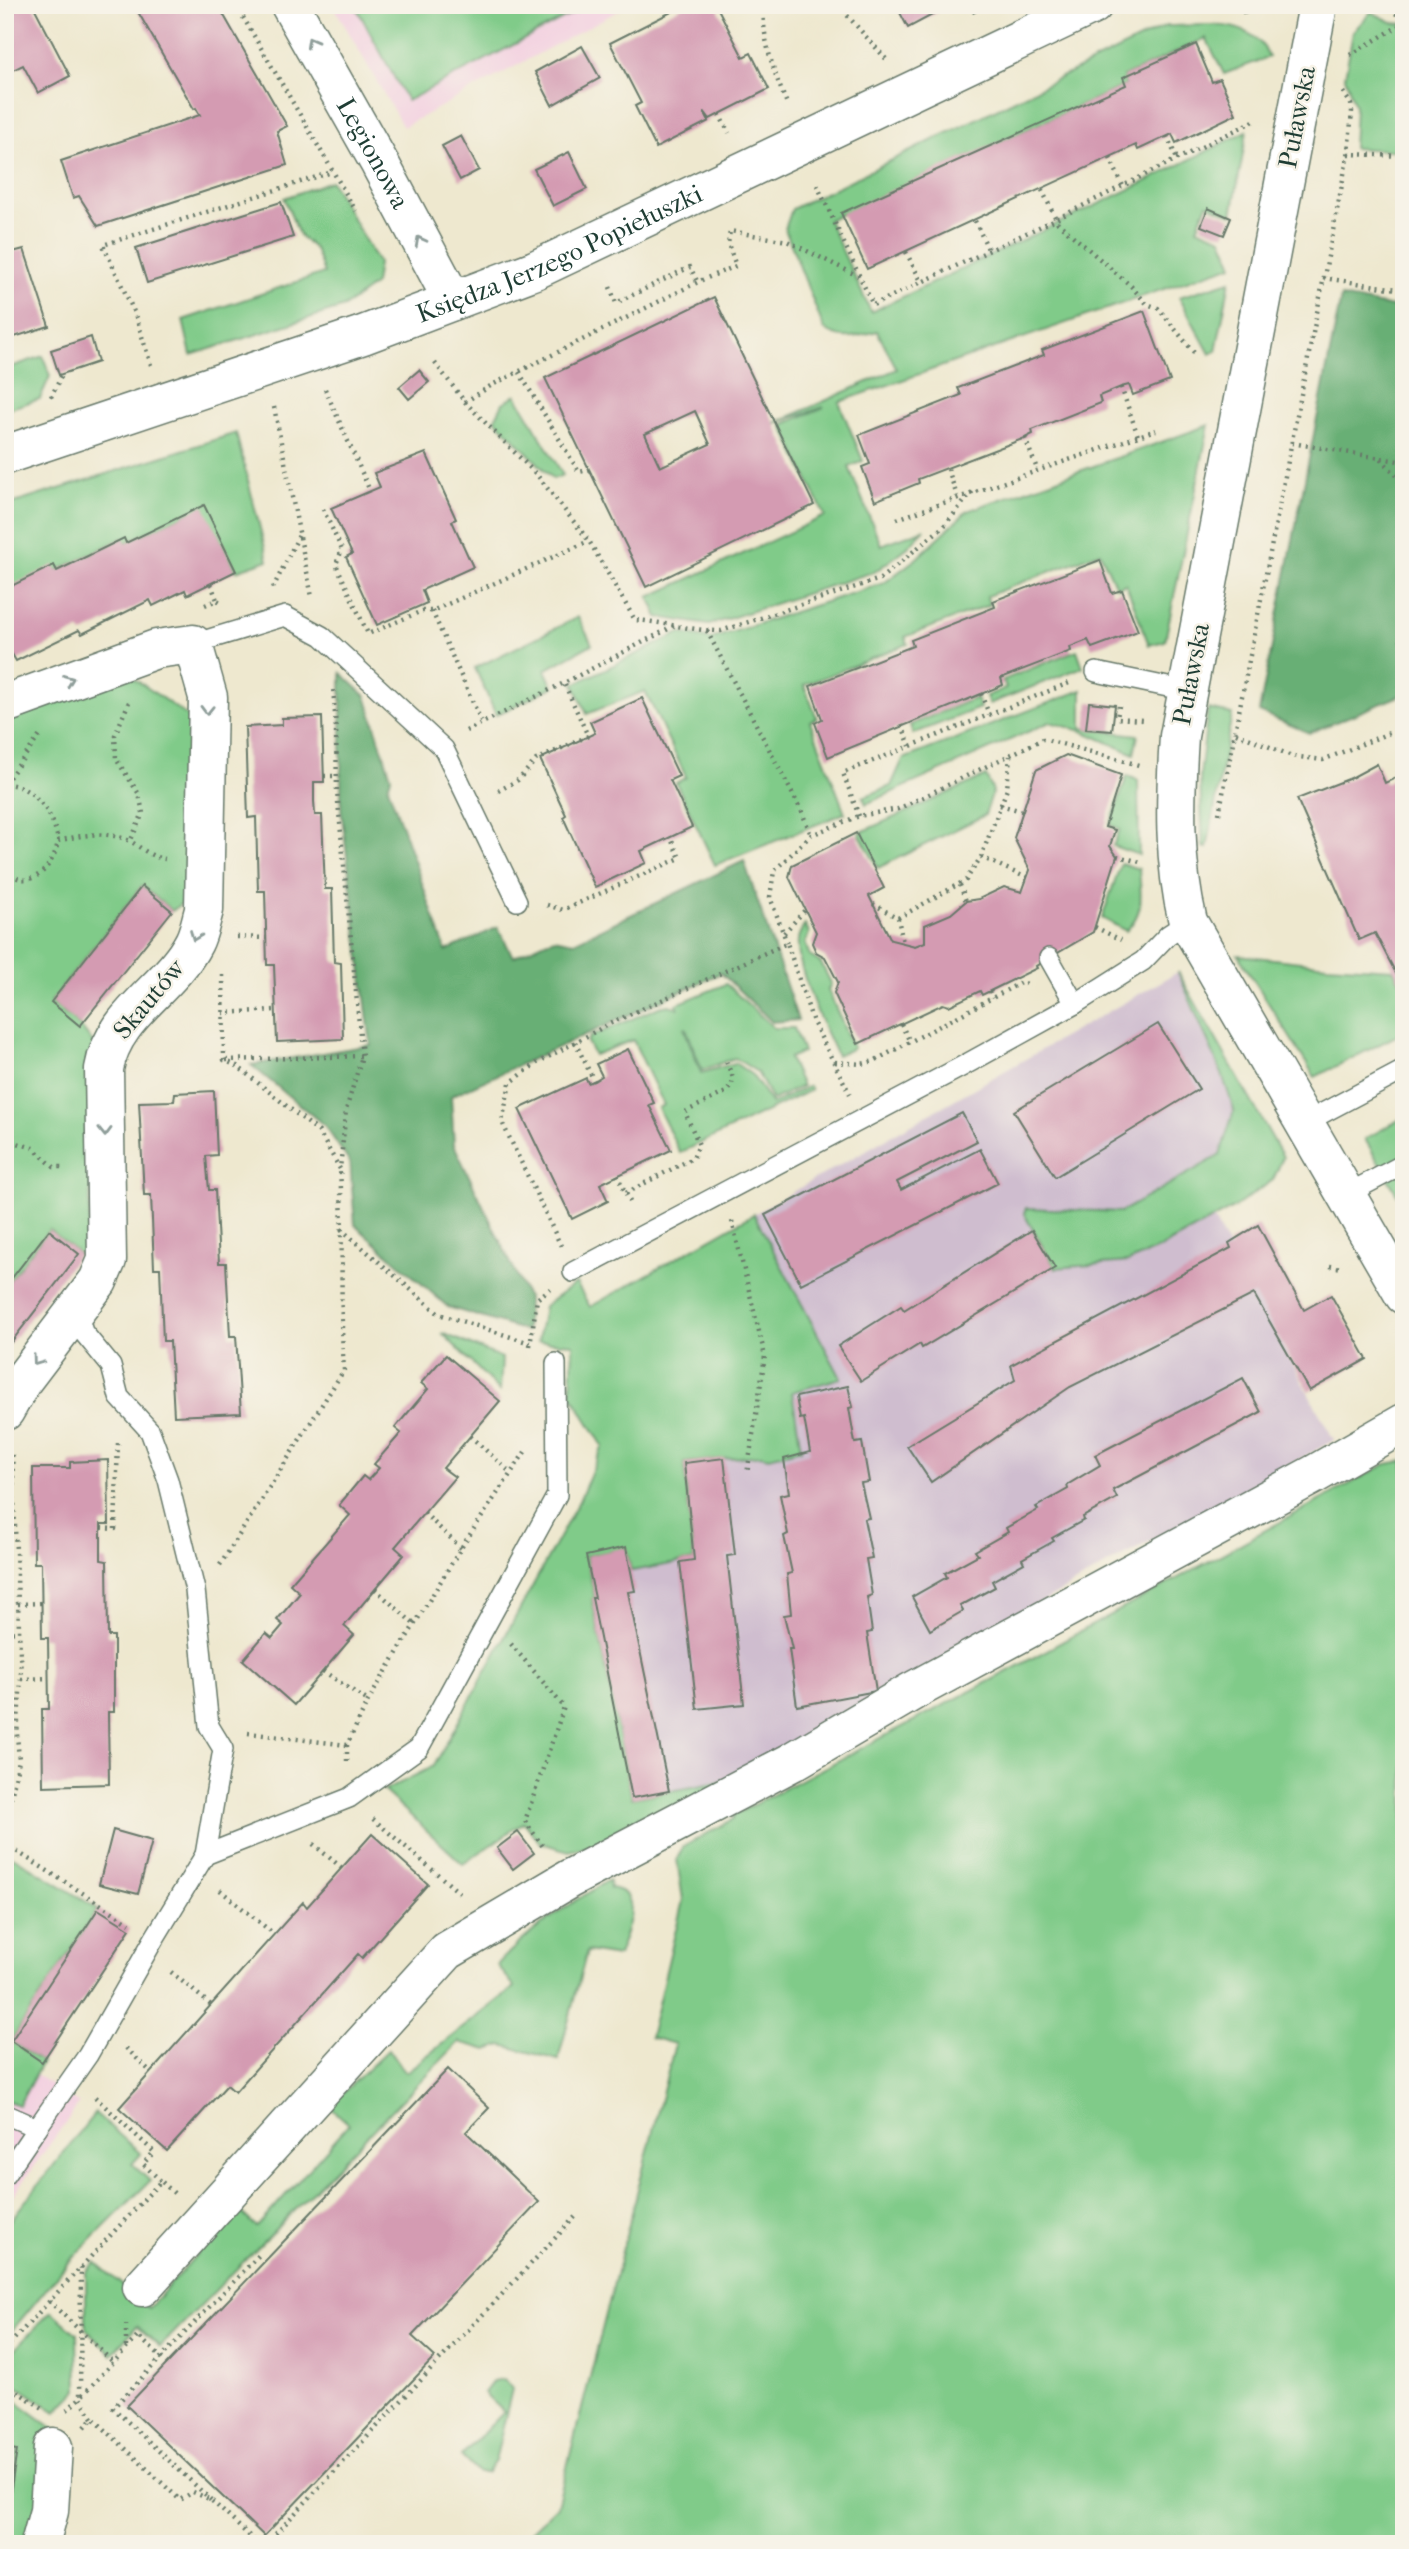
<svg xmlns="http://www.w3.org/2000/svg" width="1409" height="2549" viewBox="0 0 1409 2549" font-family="'IM FELL French Canon',serif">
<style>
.built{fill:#f3cfe0}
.industrial{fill:#cfbdcf}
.green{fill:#80cb89;stroke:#50845e;stroke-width:2}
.forest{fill:#68af75;stroke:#447654;stroke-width:2}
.building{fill:#d49bb2;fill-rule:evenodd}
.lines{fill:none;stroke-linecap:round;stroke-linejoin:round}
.service-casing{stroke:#67796a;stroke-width:22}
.minor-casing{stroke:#67796a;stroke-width:41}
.path{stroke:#67796a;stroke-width:4.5;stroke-dasharray:2 5;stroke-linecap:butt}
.service{stroke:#fff;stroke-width:19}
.minor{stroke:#fff;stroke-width:38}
.path-bridge{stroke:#67796a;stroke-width:4.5;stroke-dasharray:2 5;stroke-linecap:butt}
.oneway{stroke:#8f9e9a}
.labels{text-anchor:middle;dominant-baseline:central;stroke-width:5;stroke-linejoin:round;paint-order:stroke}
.street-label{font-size:26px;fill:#1f3d34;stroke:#f7f3e8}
</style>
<rect width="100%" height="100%" fill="#f7f3e8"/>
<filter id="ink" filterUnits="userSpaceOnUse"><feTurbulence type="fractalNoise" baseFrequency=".0143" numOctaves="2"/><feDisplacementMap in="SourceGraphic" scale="14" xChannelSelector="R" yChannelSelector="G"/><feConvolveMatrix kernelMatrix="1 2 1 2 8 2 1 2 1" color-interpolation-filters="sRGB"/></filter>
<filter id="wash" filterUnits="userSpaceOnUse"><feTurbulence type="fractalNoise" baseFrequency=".00686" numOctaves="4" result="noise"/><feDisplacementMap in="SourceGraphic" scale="28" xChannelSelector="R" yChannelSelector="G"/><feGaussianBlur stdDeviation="1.57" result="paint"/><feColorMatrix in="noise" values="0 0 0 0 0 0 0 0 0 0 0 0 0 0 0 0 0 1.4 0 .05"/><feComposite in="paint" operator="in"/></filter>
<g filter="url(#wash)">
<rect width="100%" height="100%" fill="#eee8cf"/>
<g class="built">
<polygon points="333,5 629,5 403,127"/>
<polygon points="5,2053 79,2104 5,2206"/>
</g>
<polygon class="industrial" points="1178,972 1283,1157 1273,1180 1214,1220 1334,1440 1114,1561 731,1780 632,1798 592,1598 595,1598 586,1556 626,1547 631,1570 694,1560 684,1463 761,1455 769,1457 801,1449 791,1392 841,1377 754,1214"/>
<g class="green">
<polygon points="355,5 589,5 407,101"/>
<polygon points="1371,12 1394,23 1404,24 1404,151 1353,148 1355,106 1345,77 1353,32"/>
<path d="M1166,26C1203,26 1252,16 1269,57L1224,74L1206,38L1123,77L1126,85L828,220L871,312L1141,184L1247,131L1232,215L1207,204L1197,228L1222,238L1233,265L839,402L863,461L849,467L881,545L925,529L908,547L876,571L709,625L658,617L649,597L825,516L782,425L824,407L775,423L897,369L877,331C858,336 841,343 824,329L785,229L792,209Z"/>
<polygon points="331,181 378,263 375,284 344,307 191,355 183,320 324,273 315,249 299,235 284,198"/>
<polygon points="1230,281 1216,351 1210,354 1179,297"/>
<polygon points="43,356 50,376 40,399 5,410 5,369"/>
<polygon points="516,395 563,475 553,479 495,419 503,403"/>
<polygon points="1209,425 1165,641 1149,645 1126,584 1116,587 1100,552 987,596 989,605 905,637 908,644 804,685 817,718 810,721 845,813 715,865 676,783 686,777 645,691 587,714 574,684 680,633 711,639 884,583 917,558 967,511"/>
<polygon points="236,433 268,560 236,571 203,506 126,543 123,538 57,571 5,589 5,506"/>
<polygon points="578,617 592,644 545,670 553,687 496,715 475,668"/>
<polygon points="1077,650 1083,667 989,704 986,696 1006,688 1003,680"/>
<polygon points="125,672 193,720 195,893 172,911 142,886 51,1002 80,1026 96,1047 88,1248 79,1254 49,1230 5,1287 5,720"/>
<polygon points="1082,690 1082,728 1138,735 1134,754 1082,731 1050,722 866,804 863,797 891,786 903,759"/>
<polygon points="976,698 980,708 913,734 910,725"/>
<polygon points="1208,709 1232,714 1207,848 1203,847 1200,776"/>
<polygon points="986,776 993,791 985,815 878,868 859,833"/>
<polygon points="1127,776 1138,780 1139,855 1113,846 1120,829 1110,825"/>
<path d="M1121,863L1139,869C1141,895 1145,911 1126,931L1102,918Z"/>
<path d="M805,925L809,933L805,943L810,956L821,963L831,983L828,990L853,1048L837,1056C825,1032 795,965 798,940C798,934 802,929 805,925Z"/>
<polygon points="1238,955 1327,965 1393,969 1404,989 1404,1032 1315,1077"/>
<polygon points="1178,972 1283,1157 1273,1180 1235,1207 1160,1248 1128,1262 1055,1268 1024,1214 1026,1208 1121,1212 1220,1155 1234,1110 1222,1074"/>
<polygon points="726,984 774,1028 794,1028 803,1052 789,1058 802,1086 772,1100 757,1072 735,1058 702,1070 686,1028 684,1028 701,1073 735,1063 752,1075 772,1104 809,1086 811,1090 680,1153 658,1108 664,1105 633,1040 594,1055 587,1042 590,1037 659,1007 669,1005 678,1008 677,1004"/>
<polygon points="1404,1117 1404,1206 1365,1139"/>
<polygon points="754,1214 841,1378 792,1392 801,1449 769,1457 761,1455 684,1463 694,1560 631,1571 626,1548 586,1556 595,1598 592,1599 632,1798 731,1780 614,1841 569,1851 540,1843 524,1822 463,1864 384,1791 434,1766 579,1501 603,1446 571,1394 573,1344 538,1341 544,1306 576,1283 590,1307"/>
<polygon points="442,1333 502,1358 500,1391"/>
<polygon points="1404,1461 1404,2544 518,2544 557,2506 675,2044 650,2037 683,1900 677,1859 683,1847 733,1819 734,1815 1007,1672 1386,1464"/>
<polygon points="13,1856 98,1909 11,2041 42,2062 19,2105 5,2100 5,1863"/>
<path d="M609,1880L610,1888C647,1893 625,1933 618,1956L587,1951L558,2060L502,2045L487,2050L459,2042L160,2347L137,2326L112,2354L86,2329V2272L95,2262L149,2308L237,2209L257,2227L349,2124L329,2106L388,2050L406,2072L515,1987L497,1965C529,1930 569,1904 609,1880Z"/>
<polygon points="95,2113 141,2154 132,2164 150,2181 67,2264 5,2339 5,2227"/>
<polygon points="51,2311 77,2334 78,2390 56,2412 5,2378 5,2360"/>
<polygon points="504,2379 512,2389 495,2461 486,2473 478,2473 461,2456 504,2412 484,2393 493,2381"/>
<polygon points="5,2393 65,2437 24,2544 5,2544 5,2520 17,2450 5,2448"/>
</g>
<g class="forest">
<polygon points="1341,297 1404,309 1404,694 1309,733 1259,712"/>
<polygon points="341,673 366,696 391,777 388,787 446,951 498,927 513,957 554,938 574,942 744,861 798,1020 772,1022 721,973 451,1096 454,1145 528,1299 526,1331 448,1307 355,1225 350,1163 325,1126 251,1065 371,1045 341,809"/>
</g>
<g id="blocks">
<g class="building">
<polygon points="5,5 33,5 70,76 38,93 23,65 5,74"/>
<polygon points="134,5 218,5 287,126 277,131 287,165 98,226 79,196 73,198 61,161 200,115 196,108 194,109"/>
<polygon points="685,5 716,5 743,57 751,53 769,89 710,119 704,111 709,121 656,148 635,106 641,103 610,43"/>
<polygon points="896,5 951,5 908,28"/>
<polygon points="1196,44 1212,82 1220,79 1236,114 1176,143 1172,134 1138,150 1136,145 867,269 841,213 1126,85 1123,77"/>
<polygon points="582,46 600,78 552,105 535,72"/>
<polygon points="461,136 479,170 460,180 442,146"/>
<polygon points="569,152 587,189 553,206 534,169"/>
<polygon points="281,202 293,237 147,283 136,248"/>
<polygon points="1208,208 1231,218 1224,235 1201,226"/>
<polygon points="24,249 49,326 5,340 5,254"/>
<path d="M714,297L814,505L646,587L545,378ZM695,411L710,444L660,467L645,434Z"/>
<polygon points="1144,311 1170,381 1133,395 1129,385 1121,387 1099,396 1101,403 1032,430 1033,434 1025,438 918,479 919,483 875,501 862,467 870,464 859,435 961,395 958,388 1044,355 1042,350"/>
<polygon points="91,337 98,362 59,375 51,350"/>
<polygon points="419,370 429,382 409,399 399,387"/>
<polygon points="426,453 456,519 452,521 473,567 422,590 427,603 377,625 346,557 352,554 331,508 380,487 374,473"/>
<polygon points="204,505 236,571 187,595 185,590 153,606 150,600 82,634 79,630 16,661 12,654 5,657 5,589 54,565 57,571 124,538 126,543"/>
<polygon points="1100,560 1112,593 1122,590 1138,631 1092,648 1088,640 1070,647 1071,651 1001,678 1003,685 828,757 815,723 822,719 810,686 913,646 911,640 995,607 993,601"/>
<polygon points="642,698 679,776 670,780 692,827 641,851 646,863 595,887 563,817 566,815 540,759 595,733 590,722"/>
<polygon points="1089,702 1115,705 1112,731 1086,729"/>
<polygon points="322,717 324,782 314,782 314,801 315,815 322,815 325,889 332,889 334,962 341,963 343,1039 277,1042 274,965 267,965 265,891 258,891 256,817 248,818 245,727 282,725 282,718"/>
<polygon points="1066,755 1121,775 1105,827 1115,830 1110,846 1117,856 1093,932 1036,966 1037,968 990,991 982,995 980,991 949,1006 943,1004 858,1044 834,993 838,982 825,957 816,952 812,943 816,932 789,877 792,865 856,833 884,888 869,896 891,940 915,946 925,942 925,925 951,914 966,901 979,899 1004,887 1022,892 1030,870 1014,838 1036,770"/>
<polygon points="1377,764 1385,783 1404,774 1404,989 1375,933 1359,940 1297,799 1351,778"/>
<polygon points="142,886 172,911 80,1026 51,1002"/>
<polygon points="1158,1024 1199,1089 1055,1177 1014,1111"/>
<polygon points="628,1049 654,1103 649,1105 671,1150 600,1184 608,1201 572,1219 519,1109 586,1078 588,1083 594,1081 602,1076 596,1064"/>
<polygon points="214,1091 217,1155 206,1156 209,1190 215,1190 219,1263 226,1263 230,1336 236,1336 241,1413 174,1416 170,1341 163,1341 160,1268 154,1268 151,1195 144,1195 139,1102 174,1101 175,1093"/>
<polygon points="962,1113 977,1141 897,1182 901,1190 980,1149 998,1183 801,1284 765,1215"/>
<polygon points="1258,1225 1304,1310 1331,1295 1367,1359 1309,1391 1254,1294 1070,1387 931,1482 907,1446 1015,1380 1011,1365 1231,1248 1229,1243"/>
<polygon points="49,1230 79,1254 5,1350 5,1287"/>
<polygon points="1032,1230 1055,1268 922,1348 920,1344 861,1381 838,1346 901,1306 904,1310"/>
<polygon points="446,1355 500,1401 443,1468 455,1477 395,1547 404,1555 344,1626 354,1635 294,1705 243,1660 266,1633 272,1638 283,1625 277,1620 300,1593 290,1584 350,1515 339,1505 363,1476 368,1480 379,1468 374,1464 401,1433 395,1428 428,1389 421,1383"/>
<polygon points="1243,1378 1261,1412 1113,1490 1117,1498 1083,1517 1084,1520 1052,1538 1054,1541 1022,1559 1024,1563 992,1581 995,1587 960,1606 963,1611 930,1630 912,1597 947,1577 945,1573 978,1555 975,1551 1008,1532 1006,1528 1038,1510 1036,1507 1068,1489 1067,1485 1100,1465 1095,1455"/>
<polygon points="848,1386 853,1407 849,1408 855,1443 862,1442 869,1482 861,1483 869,1518 864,1519 872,1558 866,1559 872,1595 867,1597 872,1632 867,1633 876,1691 797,1706 789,1649 792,1649 784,1615 791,1614 787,1574 792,1573 784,1536 788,1534 780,1495 789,1493 784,1459 810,1452 804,1418 800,1419 796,1397"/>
<polygon points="724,1458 735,1555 727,1556 744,1704 697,1709 680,1562 694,1560 684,1463"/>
<polygon points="108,1460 109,1524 101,1524 101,1560 107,1561 108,1636 114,1636 114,1712 108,1712 109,1784 43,1786 42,1709 49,1709 48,1638 42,1638 41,1563 34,1563 33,1468 70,1468 70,1462"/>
<polygon points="626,1547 635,1591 628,1592 669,1791 632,1798 592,1598 595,1598 586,1556"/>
<polygon points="113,1830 152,1841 138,1894 99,1884"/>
<polygon points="518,1832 534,1853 513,1869 497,1848"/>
<polygon points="372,1834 428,1884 362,1958 358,1954 235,2092 227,2085 167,2151 119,2108 303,1902 307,1907"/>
<polygon points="98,1909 130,1929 42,2062 11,2041"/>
<polygon points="448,2069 489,2108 466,2132 539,2202 412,2336 435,2357 264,2536 127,2406"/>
<polygon points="5,2448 17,2450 7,2513 5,2513"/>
</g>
</g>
</g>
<g filter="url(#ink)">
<use href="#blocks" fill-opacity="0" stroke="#67796a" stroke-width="2"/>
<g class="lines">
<defs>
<g id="service">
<polyline points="193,644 285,616 322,636 444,749 517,901"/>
<polyline points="1096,672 1187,691"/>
<polyline points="1049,958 1075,1004"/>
<polyline points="1304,1123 1404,1070"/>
<polyline points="1347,1194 1404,1164"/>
<polyline points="573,1272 961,1067 1075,1004 1143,961 1168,935 1188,922"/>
<polyline points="77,1311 83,1332 111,1366 119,1397 150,1431 168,1480 195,1590 209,1726 223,1749 205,1855 349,1798 419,1748 557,1495 556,1363"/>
<polyline points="5,2114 37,2128 88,2055 154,1939 205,1855"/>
<polyline points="5,2175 37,2128"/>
</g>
<g id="minor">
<path id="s1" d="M290,5L380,164L453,301"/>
<path d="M1318,5L1179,736C1175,799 1173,860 1188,922L1404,1295"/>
<path id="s2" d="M5,455L363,335L535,270L1093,5"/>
<path d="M5,704L156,649L193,644L208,697L204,910C201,920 199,932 194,942C170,989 113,1014 104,1069L107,1260L98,1281L22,1381L5,1411"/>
<polyline points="142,2287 447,1951 569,1879 792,1762 913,1691 1315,1474 1404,1423"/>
<polyline points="40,2544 49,2511 53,2447"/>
</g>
</defs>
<use href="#service" class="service-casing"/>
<use href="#minor" class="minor-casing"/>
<g class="path">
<polyline points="236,5 356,211"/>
<path d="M764,5C761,38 775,76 788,106"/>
<polyline points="838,5 886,59"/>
<polyline points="971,5 977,17"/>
<polyline points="1243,5 1245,17"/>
<polyline points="1384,5 1398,15 1404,15"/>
<polyline points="1350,55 1404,23"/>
<polyline points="719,114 729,133"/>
<polyline points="1167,136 1177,159"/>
<polyline points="1348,154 1404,156"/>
<polyline points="1110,158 1123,186"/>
<polyline points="817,185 873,305 1056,219 1254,121"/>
<polyline points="1042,190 1058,223 1131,286 1147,304 1158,308 1196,355"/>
<polyline points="975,221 988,249"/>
<polyline points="906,252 921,281"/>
<polyline points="1323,278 1404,290"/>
<polyline points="610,287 616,303 690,267 698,283"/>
<path d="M435,363L465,402L537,475L589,541L635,620C664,622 693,631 721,631L880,579L944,526L973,491"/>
<polyline points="151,365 135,314 103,245 332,172"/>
<polyline points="519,372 579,472 589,470"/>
<polyline points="1121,387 1138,436"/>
<polyline points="325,389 370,491"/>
<polyline points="51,397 63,373"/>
<polyline points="465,402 492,385 702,280 736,266 728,244 730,231 787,241 858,276"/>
<polyline points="274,407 312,597"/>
<polyline points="1025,438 1037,469"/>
<polyline points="1292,443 1404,462"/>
<polyline points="1381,459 1404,483"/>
<polyline points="948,469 957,496"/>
<polyline points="1404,506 1400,638 1404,655"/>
<polyline points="323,509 342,550 336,564 368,634 422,611 432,611 589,541"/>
<polyline points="897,519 1156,430"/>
<polyline points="211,584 217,600"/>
<polyline points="273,588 300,533"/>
<polyline points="205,605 217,600 222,603"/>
<polyline points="432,611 482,723"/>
<polyline points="707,631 802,812 811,835"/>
<polyline points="981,694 989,714"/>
<polyline points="129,702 115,735 116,759 139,794 143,813 130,842"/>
<polyline points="1119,706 1117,718 1142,720"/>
<polyline points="902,725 910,746"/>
<polyline points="466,731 564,683"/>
<polyline points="1236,733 1292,756 1323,760 1404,727"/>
<polyline points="324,776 337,776"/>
<polyline points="5,783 41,734"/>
<path d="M5,784C34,785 54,814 58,841"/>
<polyline points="498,791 518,780 536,760 588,736 564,683 676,625"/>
<polyline points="1000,805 1022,811"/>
<polyline points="1219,814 1348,154 1352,111 1351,104 1343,92"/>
<polyline points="859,816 843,773 1069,683"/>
<polyline points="1117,856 1140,862"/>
<polyline points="981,857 1027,878"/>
<path d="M5,870C30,894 54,867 58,841C82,835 106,830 130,841C142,848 150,857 165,859"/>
<polyline points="960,885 966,901"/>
<polyline points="873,904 898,918 903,943"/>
<polyline points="547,905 563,910 680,858 670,837"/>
<polyline points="898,918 966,880 981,857 1007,789 1010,756"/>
<polyline points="1095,927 1121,940"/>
<polyline points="784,933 805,910"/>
<polyline points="237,937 266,938"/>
<polyline points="787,943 770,897 774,871 811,835 859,816 898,809 1043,739 1139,765"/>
<polyline points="223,975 224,1060 237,1066 319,1132 340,1169 346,1110 362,1056 337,791 336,728 333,687"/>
<polyline points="990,991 993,998"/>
<polyline points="223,1013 276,1010"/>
<polyline points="901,1024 910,1042"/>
<polyline points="575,1042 594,1081"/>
<polyline points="226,1060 362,1056"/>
<polyline points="835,1062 862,1064 874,1061 1022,982 1029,985"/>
<polyline points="5,1139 33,1148 54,1167 66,1167"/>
<polyline points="617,1175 632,1206"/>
<polyline points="626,1193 693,1158 699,1145 685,1112 726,1092 732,1085 733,1078 726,1061"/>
<polyline points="732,1221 765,1356 747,1474"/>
<polyline points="341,1229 439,1314 530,1343"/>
<polyline points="561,1246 502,1122 510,1083 537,1063 609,1024 787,943 813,1022 850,1094"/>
<polyline points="1330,1266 1342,1268"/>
<polyline points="530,1346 537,1299 551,1288"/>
<polyline points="470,1436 510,1472"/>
<polyline points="424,1513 461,1548"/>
<polyline points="101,1528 115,1529 118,1443"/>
<path d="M220,1565L344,1370C339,1303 344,1236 340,1169"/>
<polyline points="375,1589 415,1625"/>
<polyline points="18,1604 42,1603"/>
<polyline points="5,1633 19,1632"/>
<polyline points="511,1644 564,1707 525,1821 544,1848"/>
<polyline points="323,1671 368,1701"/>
<polyline points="21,1679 49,1678"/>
<polyline points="248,1733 347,1745 368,1701 461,1548 525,1452"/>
<polyline points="5,1738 17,1734"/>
<polyline points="347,1745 347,1761"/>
<polyline points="373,1819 462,1895"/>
<polyline points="5,1826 19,1760 17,1734 21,1679 12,1450"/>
<polyline points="5,1844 130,1923"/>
<polyline points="313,1844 342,1868"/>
<polyline points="220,1890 274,1934"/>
<polyline points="171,1972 211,2005"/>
<polyline points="126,2048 151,2072"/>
<polyline points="95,2097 154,2152 143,2164 161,2181"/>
<polyline points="49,2301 113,2362"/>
<polyline points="126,2347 126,2325"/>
<polyline points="5,2349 161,2181 175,2194"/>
<polyline points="5,2384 43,2408"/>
<polyline points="67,2410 80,2398 81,2267"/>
<polyline points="93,2418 80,2398 138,2336 151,2348"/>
<polyline points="85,2427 93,2418 180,2500 193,2492 211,2500 258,2544"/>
<polyline points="211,2500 113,2408 259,2255"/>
<polyline points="266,2544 576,2216"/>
</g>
<use href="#service" class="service"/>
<use href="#minor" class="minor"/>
<polyline class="path-bridge" points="151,2348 168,2364"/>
</g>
<defs><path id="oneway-chevron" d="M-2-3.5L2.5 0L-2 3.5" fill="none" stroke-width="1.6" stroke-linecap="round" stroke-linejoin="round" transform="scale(1.75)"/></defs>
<g class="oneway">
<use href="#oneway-chevron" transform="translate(311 42) rotate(-119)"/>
<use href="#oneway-chevron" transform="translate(420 241) rotate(-118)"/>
<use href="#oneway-chevron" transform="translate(69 680) rotate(-21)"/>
<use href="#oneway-chevron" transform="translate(207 710) rotate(91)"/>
<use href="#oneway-chevron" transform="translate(195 936) rotate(111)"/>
<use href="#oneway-chevron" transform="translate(105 1132) rotate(89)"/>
<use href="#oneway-chevron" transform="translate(37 1361) rotate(126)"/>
</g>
</g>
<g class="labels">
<g class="street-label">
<text transform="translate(1297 117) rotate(-79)">Puławska</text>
<text stroke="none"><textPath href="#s1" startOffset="170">Legionowa</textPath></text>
<text stroke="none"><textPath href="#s2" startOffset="590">Księdza Jerzego Popiełuszki</textPath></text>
<text transform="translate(1191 674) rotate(-79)">Puławska</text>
<text transform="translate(149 999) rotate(-50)">Skautów</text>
</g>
</g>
<rect width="1409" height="2549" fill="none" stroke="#f7f3e8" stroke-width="28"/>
</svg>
